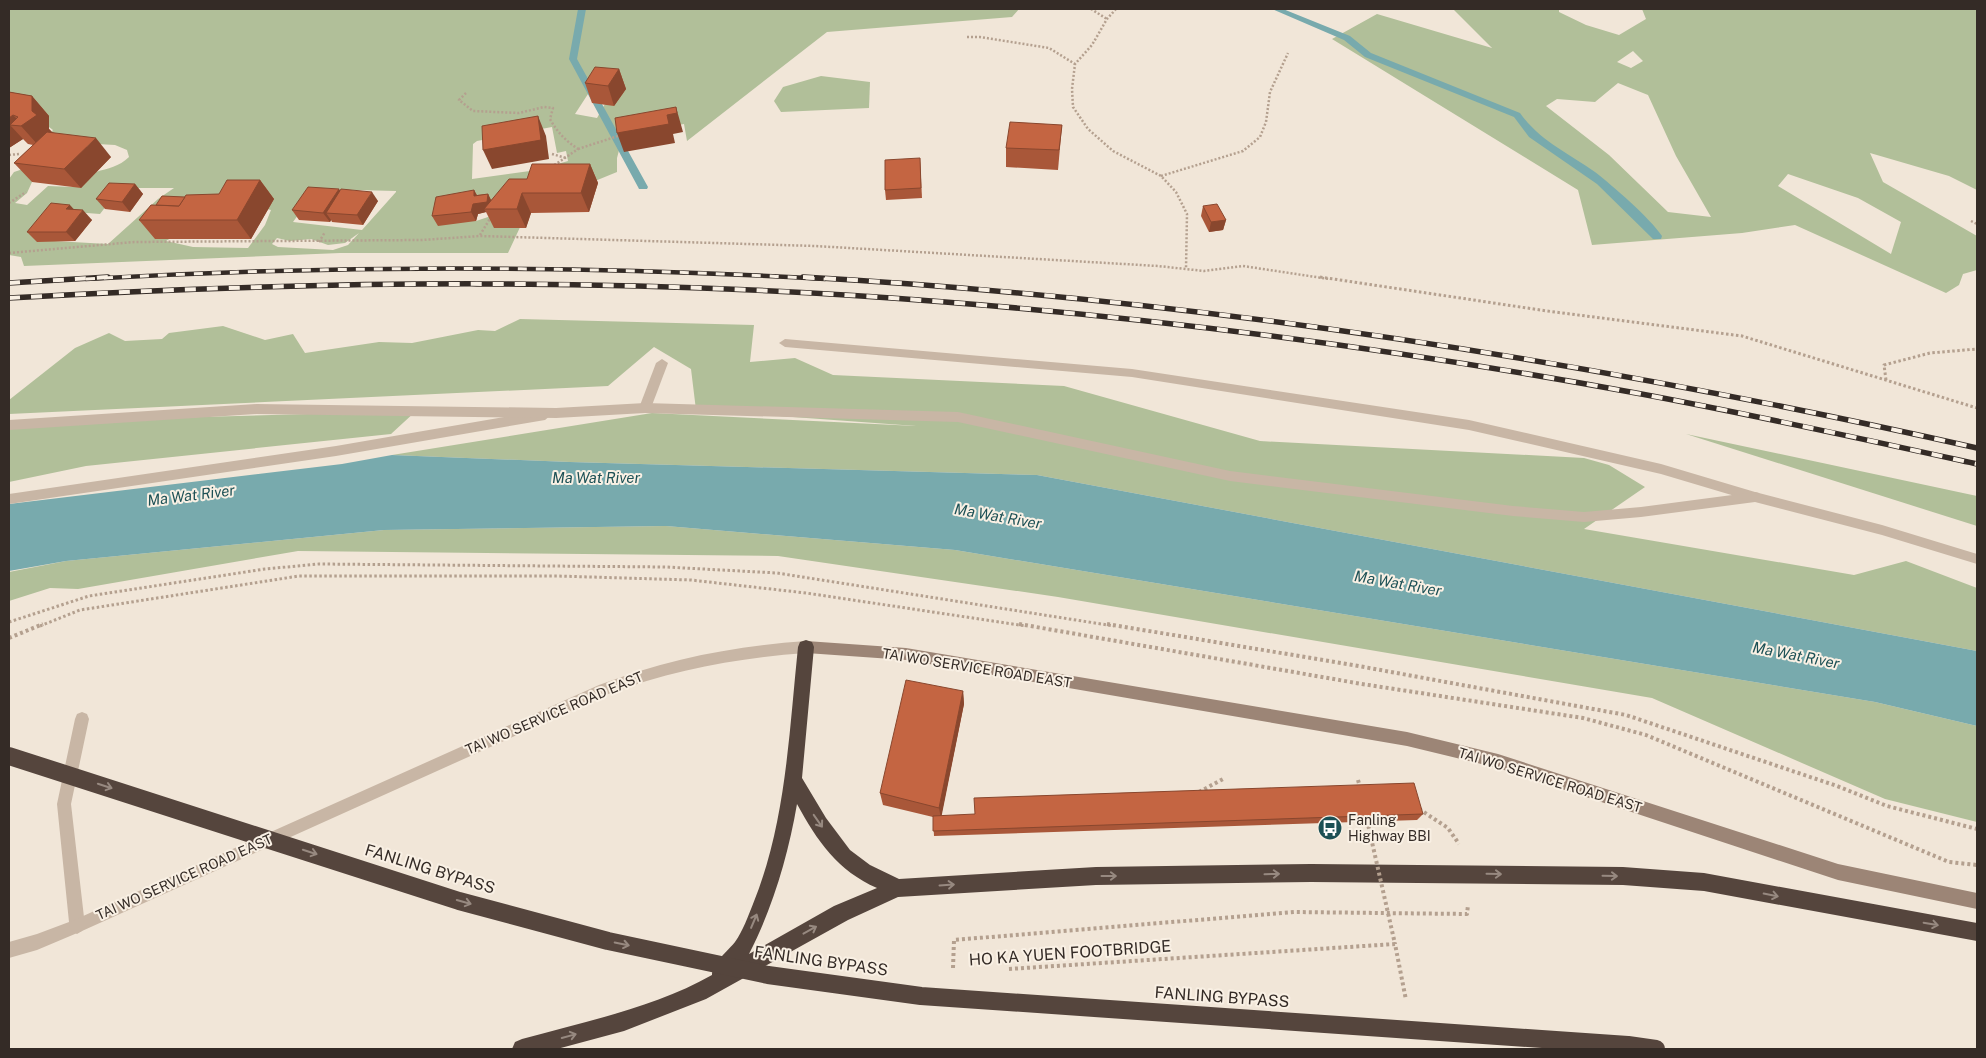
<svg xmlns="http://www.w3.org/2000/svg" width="1986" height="1058" viewBox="0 0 1986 1058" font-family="'Public Sans',sans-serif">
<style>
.green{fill:#b1bf99;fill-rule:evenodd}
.water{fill:#78aaad}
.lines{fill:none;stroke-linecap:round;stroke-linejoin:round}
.stream{fill:#78aaad;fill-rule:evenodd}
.path-far2{stroke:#b4a08f;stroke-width:2.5;stroke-dasharray:2 2;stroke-linecap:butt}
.path-far1{stroke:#b4a08f;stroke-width:3;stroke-dasharray:2.5 2.5;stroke-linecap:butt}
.path{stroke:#b4a08f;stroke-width:4;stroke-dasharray:3 3;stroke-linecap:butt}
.lane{fill:#c8b6a5;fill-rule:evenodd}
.street{fill:#c8b6a5;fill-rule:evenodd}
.secondary{fill:#9c8576;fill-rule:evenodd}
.highway{fill:#55453d;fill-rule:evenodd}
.rail-far1-casing{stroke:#342b26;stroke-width:4.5}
.rail-casing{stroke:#342b26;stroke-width:5.5}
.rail-far1{stroke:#f9f0e4;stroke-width:3;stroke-dasharray:9;stroke-linecap:butt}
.rail{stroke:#f9f0e4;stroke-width:4;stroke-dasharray:11;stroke-linecap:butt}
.path-bridge{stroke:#b4a08f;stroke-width:4;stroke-dasharray:3 3;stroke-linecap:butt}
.highway-bridge{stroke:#55453d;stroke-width:18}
.wall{fill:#a95739}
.shaded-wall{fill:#89472e}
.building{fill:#c46542;stroke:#89472e}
.oneway{stroke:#978980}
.labels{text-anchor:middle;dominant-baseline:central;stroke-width:4;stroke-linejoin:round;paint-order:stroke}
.street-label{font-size:14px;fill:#342b26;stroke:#f9f0e4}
.poi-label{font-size:14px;fill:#342b26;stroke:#f9f0e4;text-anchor:start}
.water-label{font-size:15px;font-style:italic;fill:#1c5055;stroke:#f9f0e4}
.near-street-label{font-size:16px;fill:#342b26;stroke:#f9f0e4}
</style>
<rect width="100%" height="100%" fill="#f1e6d8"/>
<g class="green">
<path d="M9,9H1019L1012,17L827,32L687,141L684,124L623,135L617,158V172L595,181L505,195L479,206L476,221L509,210L522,223L508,253H340L24,266L21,257L9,255V179L14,172L26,168L32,182L27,193L15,203L27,205L48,186L73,187C79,181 87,174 96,172C108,168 119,167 129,157L127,150L115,145L44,141L53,130L9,97ZM588,94L610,95L597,118L575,114ZM552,127L557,153L566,151L568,161L537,170L472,179L473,144L477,141ZM120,188H174L158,199L108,244L54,241L60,211L100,214ZM317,189L396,191V192L362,230L293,222ZM253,206L271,210L265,225L248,248L193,247L166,241L211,213ZM359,233L348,245L333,250L278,247L272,244L277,238L290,241L311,239L328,245L345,243Z"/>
<path d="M1453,9H1559V12L1586,25L1619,35L1646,19L1642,9H1977V190L1949,176L1870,153L1883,182L1977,236V270L1963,274L1959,285L1946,293L1795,225L1742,233L1592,245L1578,190L1332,39L1377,14L1492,48ZM1633,51L1643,61L1631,68L1617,62ZM1618,83L1648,95L1676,156L1711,217L1668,212L1609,155L1546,106L1557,99L1595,102ZM1788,174L1858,198L1901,222L1891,254L1778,186Z"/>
<polygon points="821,76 870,82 869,108 781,112 774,101 783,87"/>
<polygon points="520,319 754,325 750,362 795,358 833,375 1064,386 1260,441 1584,458 1609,465 1645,487 1584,529 1854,575 1906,561 1977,588 1977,651 1037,475 570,462 392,455 652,413 916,426 696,410 691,369 654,347 608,386 9,414 9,400 75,348 109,333 125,341 162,339 169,333 223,326 265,340 293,334 305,353 379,342 412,343 478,330 495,331"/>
<polygon points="416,411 391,434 86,466 9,482 9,428 87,420"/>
<polygon points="1686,434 1977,496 1977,526"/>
<polygon points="666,526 955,550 1875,702 1977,726 1977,822 1885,799 1652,698 1058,597 778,556 298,551 78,589 50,588 9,601 9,572 66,561 384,530"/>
</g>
<polygon class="water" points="392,455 570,462 1037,475 1977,651 1977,726 1875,702 955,550 666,526 384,530 66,561 9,571 9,504 342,464"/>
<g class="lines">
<g class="stream">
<polygon points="578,9 586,9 577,59 648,187 647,189 639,189 638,187 569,59"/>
<path d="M1272,9H1283L1350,36L1371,53L1520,113C1540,141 1568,153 1595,172C1613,186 1650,218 1662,236L1661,239H1653L1597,184L1529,137L1514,117L1365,57L1344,40Z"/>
</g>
<g class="path-far2">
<polyline points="1091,9 1107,19"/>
<polyline points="1116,9 1107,19 1092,45 1075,64 1072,89 1073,107 1088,129 1113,151 1161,176 1176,192 1187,214 1186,269"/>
<polyline points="967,37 980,37 1049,48 1075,64"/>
<path d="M466,93L459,100L473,111L519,113L544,107L553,108L550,119C557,132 566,141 578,149L553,166"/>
<polyline points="578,149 621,135"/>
<polyline points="552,154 566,158"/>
<polyline points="9,155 19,154"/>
<polyline points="1161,176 1243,151 1260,137 1266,122 1270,92 1288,53"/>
<polyline points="9,203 26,192"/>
<polyline points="1971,221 1977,224"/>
<polyline points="480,235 491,217"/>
<polyline points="319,242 325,232"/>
<polyline points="9,253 134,242 422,240 480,236 815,246 1158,266 1204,271 1243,266 1329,279"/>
</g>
<g class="path-far1">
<polyline points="1320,277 1547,311 1742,336 1977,408"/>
<polyline points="1886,380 1884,365 1930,353 1977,349"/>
<polyline points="9,622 89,596 265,569 319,564 666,567 777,573 1114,626"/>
<polyline points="40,626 80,610 299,576 557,576 691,580 806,593 1026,626"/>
</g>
<g class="path">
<polyline points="1019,624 1362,684 1583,718 1646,735 1949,862 1977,865"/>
<polyline points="1107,624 1353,665 1626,715 1837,786 1887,806 1977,829"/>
<polyline points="9,638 43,624"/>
<polyline points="1199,792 1223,779"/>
<polyline points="1419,809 1448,828 1459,844"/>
<polyline points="953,968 954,940 1294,912 1467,914 1468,905"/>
<polyline points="1009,969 1395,944 1406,1000"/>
</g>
<g class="lane">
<polygon points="785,339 1132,369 1469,420 1661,464 1755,492 1759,493 1761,497 1759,501 1755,502 1661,474 1469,430 1132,377 785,347 779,343"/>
<polygon points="662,359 668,363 651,408 649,411 641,411 639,408 656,363"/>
<polygon points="545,410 551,415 545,420 336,456 9,504 9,494 336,446"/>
<polygon points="82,712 87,714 89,719 71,804 85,926 82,931 37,950 9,958 9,942 37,934 69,922 57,804 75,719 77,714"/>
</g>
<g class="street">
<polygon points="645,403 958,412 1230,471 1513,506 1584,512 1641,507 1755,492 1882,525 1977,554 1977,564 1882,535 1755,502 1641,517 1584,522 1513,516 1230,481 958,422 645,413 556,418 256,414 9,430 9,420 256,404 556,408"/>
<path d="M806,641L811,643L813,647L811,651L806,653C737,658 673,670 608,694L82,931L77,934L72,931L69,926L72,921L599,685C667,659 734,646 806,641Z"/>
</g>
<polygon class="secondary" points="806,641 906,648 1407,732 1498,754 1838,864 1977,893 1977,909 1838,880 1498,768 1407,746 906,660 806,653 801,651 799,647 801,643"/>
<path class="highway" d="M806,640L812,642L814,647L802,778L826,818L850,850L870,865L899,879L1096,867L1311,864L1623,867L1704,873L1977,923V941L1704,891L1623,885L1311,882L1096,885L898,897L848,920L706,999L624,1031L557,1049H512L515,1042L522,1039C584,1022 656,1007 712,975C712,963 728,951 735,942C743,931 748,916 753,904C786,823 789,733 798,647L800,642ZM797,804C817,841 838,871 877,888L834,906L749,954C773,907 788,856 797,804Z"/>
<defs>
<path id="rail-far1" d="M86,279C332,265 579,265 825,279"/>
<g id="rail">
<path d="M803,277C1199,299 1590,361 1977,448"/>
<polyline points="9,283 108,277"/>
<path d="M9,298C323,280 631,277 945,302C1176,320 1407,351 1636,393C1750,414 1863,439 1977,464"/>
</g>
</defs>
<use href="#rail-far1" class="rail-far1-casing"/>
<use href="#rail" class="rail-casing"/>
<use href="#rail-far1" class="rail-far1"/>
<use href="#rail" class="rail"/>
<g class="path-bridge">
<polyline points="1358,780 1360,787"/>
<polyline points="1367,820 1395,944"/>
</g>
<polyline class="highway-bridge" points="9,756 459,901 608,941 768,975 921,996 1628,1045 1656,1049"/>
</g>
<g class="wall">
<polygon points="619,69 626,89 614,106 592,103 585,83"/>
<polygon points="9,92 32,96 49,116 49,129 52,132 111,157 81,188 32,182 14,163 33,145 28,144 23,139 9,148"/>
<polygon points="1062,125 1058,170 1006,167 1006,148"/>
<polygon points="920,158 922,198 886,200 885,190"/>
<polygon points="590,164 598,183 589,212 531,213 526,228 494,228 486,212 478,214 476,221 438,226 432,216 474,190 477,195 488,194 491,200 527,179"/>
<polygon points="260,180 274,199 251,239 155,239 139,220 156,205 185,197 219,194"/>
<polygon points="135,184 143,194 130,212 105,209 96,199"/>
<polygon points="339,189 340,191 378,201 363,225 332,222 331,220 330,222 299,220 292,210"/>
<polygon points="1203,206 1226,220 1223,230 1209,232 1201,216"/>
<polygon points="74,209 92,220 75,241 37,242 27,232"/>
<polygon points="963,691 964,704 941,816 1423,814 1417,820 934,836 933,817 883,805 880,793"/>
</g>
<g class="shaded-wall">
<polygon points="619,69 626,89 614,106 608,86"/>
<polygon points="32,96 49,116 49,129 54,134 38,145 21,126 10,125 23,139 9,148 9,118 13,115 23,125"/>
<polygon points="676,107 683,132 673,134 675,143 624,152 617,133 667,115"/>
<polygon points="538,116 546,136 549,159 492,169 483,150"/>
<polygon points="96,138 111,157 81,188 64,169"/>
<polygon points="590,164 598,183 589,212 581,193"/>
<polygon points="260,180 274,199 251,239 237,220"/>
<polygon points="135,184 143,194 130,212 122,202"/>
<polygon points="339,189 345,199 326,213 331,220 330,222 323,213"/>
<polygon points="474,190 479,200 488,194 493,204 484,209 486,212 478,214 476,221 471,212 474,196"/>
<polygon points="372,192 378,201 363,225 357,215"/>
<polygon points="522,193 531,213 526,228 517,209"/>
<polygon points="70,205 79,215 66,209"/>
<polygon points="83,210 92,220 75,241 66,232"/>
<polygon points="1226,220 1223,230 1209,232 1211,222"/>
<polygon points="963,691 964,704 941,819 939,808"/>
</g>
<g class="building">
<polygon points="595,67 619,69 608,86 585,83"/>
<polygon points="9,92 32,96 32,111 37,115 21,126 10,125 18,117 13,115 9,118"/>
<polygon points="676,107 677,113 667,115 669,124 617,133 615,118"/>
<polygon points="538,116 541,140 483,150 482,126"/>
<polygon points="1010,122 1062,125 1059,150 1006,148"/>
<polygon points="47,132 96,138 64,169 14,163"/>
<polygon points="920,158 921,188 885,190 885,160"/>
<polygon points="532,164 590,164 581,193 522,193 517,209 484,209 509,179 527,179"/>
<polygon points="227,180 260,180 237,220 139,220 151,205 179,206 186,195 219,194"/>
<polygon points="109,183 135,184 122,202 96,199"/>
<polygon points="308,187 339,189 323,213 292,210"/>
<polygon points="341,189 372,192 357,215 326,213"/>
<polygon points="474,190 474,196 488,194 487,202 473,204 471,212 432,216 436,197"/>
<polygon points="162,196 185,197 179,206 156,205"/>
<polygon points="51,203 70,205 66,209 83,210 66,232 27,232"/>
<polygon points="1217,204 1226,220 1211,222 1203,206"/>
<polygon points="906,680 963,691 939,808 880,793"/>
<polygon points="1414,783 1423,814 933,831 933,816 975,814 974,798"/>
</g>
<defs><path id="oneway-shaft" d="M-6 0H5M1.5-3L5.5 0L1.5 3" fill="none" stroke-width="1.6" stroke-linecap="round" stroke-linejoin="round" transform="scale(1.25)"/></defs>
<g class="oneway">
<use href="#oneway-shaft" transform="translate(105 786) rotate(18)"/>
<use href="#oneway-shaft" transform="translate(818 821) rotate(55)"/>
<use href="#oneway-shaft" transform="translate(310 852) rotate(18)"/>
<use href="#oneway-shaft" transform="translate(1272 874) rotate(-1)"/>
<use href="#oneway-shaft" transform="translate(1494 874) rotate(1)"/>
<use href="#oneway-shaft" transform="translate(1109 876)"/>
<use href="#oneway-shaft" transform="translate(1610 876) rotate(1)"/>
<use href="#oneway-shaft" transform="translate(947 885) rotate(-4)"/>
<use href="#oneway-shaft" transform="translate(1771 895) rotate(11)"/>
<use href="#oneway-shaft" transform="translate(464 902) rotate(16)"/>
<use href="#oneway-shaft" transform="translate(754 921) rotate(-67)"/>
<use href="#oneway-shaft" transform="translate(1931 924) rotate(10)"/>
<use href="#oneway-shaft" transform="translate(810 930) rotate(-29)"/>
<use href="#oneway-shaft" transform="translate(622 944) rotate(12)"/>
<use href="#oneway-shaft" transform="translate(569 1036) rotate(-15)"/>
</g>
<defs>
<symbol id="bus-disc" viewBox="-11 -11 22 22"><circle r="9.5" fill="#1c5055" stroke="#f9f0e4"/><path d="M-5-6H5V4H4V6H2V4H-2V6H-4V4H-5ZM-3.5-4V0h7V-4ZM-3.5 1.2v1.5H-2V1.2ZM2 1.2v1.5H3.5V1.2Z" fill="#fff"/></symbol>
</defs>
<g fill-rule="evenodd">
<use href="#bus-disc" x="1316" y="814" width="28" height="28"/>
</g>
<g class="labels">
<g class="street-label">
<text transform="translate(977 668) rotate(9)">TAI WO SERVICE ROAD EAST</text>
<text transform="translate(554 713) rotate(-23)">TAI WO SERVICE ROAD EAST</text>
<text transform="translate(1550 780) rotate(17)">TAI WO SERVICE ROAD EAST</text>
<text transform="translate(184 877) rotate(-24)">TAI WO SERVICE ROAD EAST</text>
</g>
<g class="poi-label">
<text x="1348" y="820">Fanling<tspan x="1348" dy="16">Highway BBI</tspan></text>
</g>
<g class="water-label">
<text x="596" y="477">Ma Wat River</text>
<text transform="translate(191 495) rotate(-7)">Ma Wat River</text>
<text transform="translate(998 516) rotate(10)">Ma Wat River</text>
<text transform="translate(1398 583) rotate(10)">Ma Wat River</text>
<text transform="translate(1796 655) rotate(11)">Ma Wat River</text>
</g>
<g class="near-street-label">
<text transform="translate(430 869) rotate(17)">FANLING BYPASS</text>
<text transform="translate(1070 953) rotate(-4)">HO KA YUEN FOOTBRIDGE</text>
<text transform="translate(821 961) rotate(8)">FANLING BYPASS</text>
<text transform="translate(1222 997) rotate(4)">FANLING BYPASS</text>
</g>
</g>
<rect width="1986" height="1058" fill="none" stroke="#342b26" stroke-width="20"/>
</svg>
